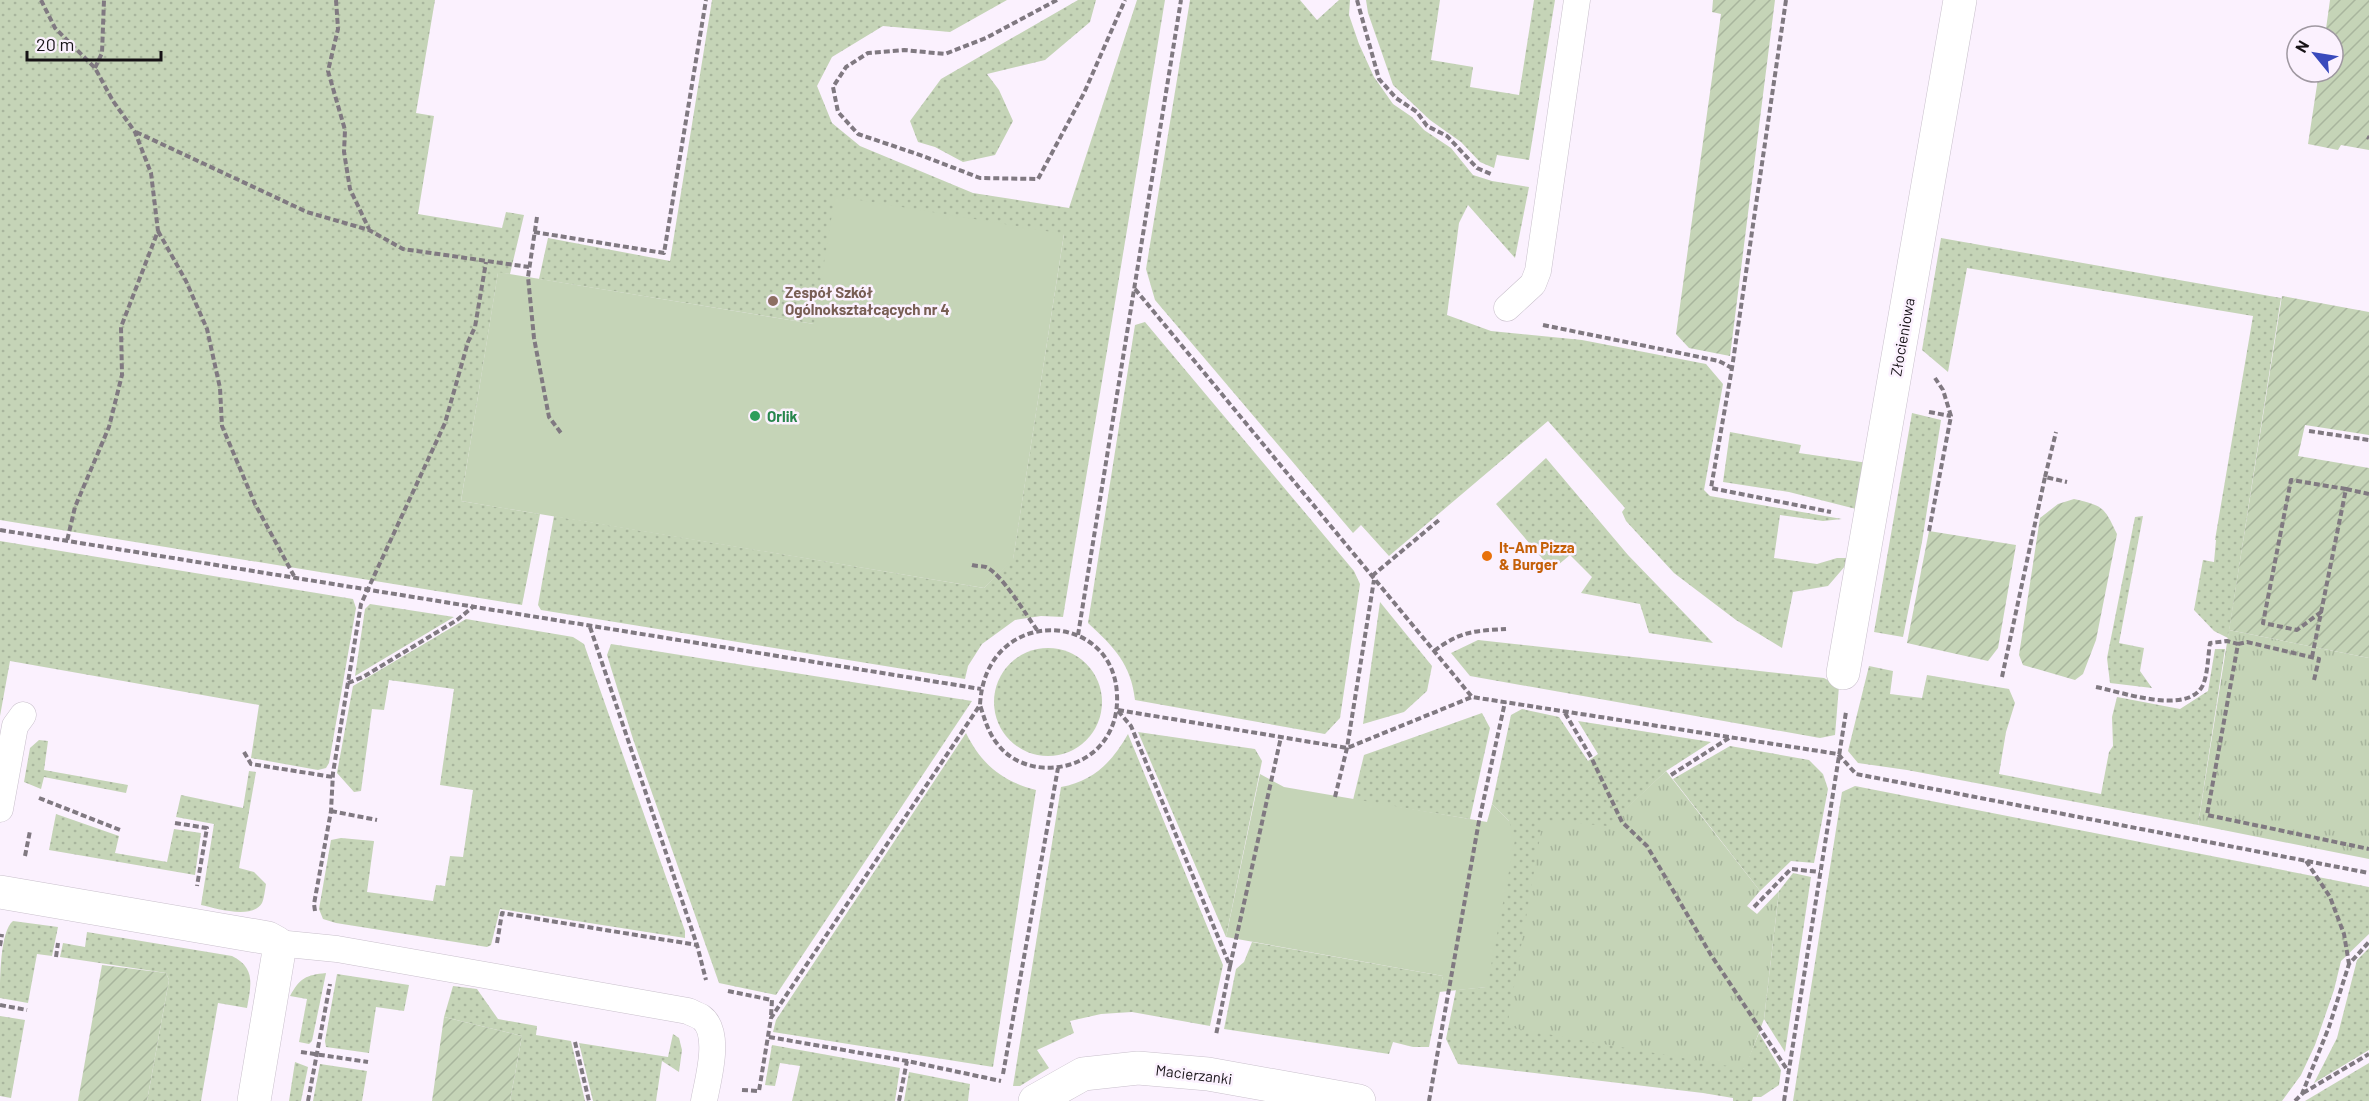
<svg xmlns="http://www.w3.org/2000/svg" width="2369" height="1101" viewBox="0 0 2369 1101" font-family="Barlow,sans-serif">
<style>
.grass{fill:url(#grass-dots)}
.park{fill:url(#park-tufts)}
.garden{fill:url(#garden-furrows)}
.pitch{fill:#c5d4b7}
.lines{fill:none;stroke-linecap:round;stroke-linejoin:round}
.service-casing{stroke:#c9c0cc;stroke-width:27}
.minor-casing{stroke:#c9c0cc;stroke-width:34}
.path{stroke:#807981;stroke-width:4;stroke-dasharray:6 3;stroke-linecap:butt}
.service{stroke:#fff;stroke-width:26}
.minor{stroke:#fff;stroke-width:33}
.education-dot{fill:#8d6e63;stroke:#fbf1fe;stroke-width:2}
.leisure-dot{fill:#2e9e5b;stroke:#fbf1fe;stroke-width:2}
.food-dot{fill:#e8710a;stroke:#fbf1fe;stroke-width:2}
.labels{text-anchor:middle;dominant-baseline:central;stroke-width:5;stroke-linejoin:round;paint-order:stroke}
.education-label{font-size:15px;font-weight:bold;fill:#785e54;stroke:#fbf1fe;text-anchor:start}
.street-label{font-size:15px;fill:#161216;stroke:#fbf1fe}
.leisure-label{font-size:15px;font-weight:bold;fill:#27864d;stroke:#fbf1fe;text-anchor:start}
.food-label{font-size:15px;font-weight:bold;fill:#c56008;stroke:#fbf1fe;text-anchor:start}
</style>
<defs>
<pattern id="grass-dots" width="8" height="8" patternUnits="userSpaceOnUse" patternTransform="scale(1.5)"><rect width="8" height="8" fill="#c5d4b7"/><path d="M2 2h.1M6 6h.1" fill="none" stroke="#a8b59d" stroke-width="1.8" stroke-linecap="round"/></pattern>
<pattern id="park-tufts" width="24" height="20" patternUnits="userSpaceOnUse" patternTransform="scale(1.5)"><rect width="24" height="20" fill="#c5d4b7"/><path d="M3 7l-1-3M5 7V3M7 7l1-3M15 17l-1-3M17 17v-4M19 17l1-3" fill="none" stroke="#a8b59d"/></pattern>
<pattern id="garden-furrows" width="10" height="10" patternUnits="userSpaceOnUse" patternTransform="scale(1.5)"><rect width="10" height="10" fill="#c5d4b7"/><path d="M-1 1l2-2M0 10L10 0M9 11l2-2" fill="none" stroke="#a8b59d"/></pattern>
</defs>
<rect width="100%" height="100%" fill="#fbf1fe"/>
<g class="grass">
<polygon points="0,0 435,0 416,113 434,116 418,214 502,228 506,212 524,215 510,274 498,273 461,501 540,514 522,605 0,520"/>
<polygon points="712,0 1007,0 950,32 883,26 832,57 817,86 832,123 860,146 973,193 1069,208 1137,0 1165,0 1063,617 1041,616 1015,620 982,644 968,666 965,679 541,610 538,605 554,516 984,588 1013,559 1064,234 814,324 539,279 548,238 670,261"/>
<polygon points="1078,0 1096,0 1090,22 1045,60 987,74 999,90 1013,121 995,155 963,162 935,147 918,142 910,121 941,79"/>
<polygon points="1190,0 1300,0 1317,20 1339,0 1350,0 1349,15 1359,44 1374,77 1393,104 1412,117 1424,130 1451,148 1473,175 1492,181 1529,187 1515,258 1468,205 1459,223 1447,315 1491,331 1582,340 1706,364 1723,384 1704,490 1710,496 1842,519 1823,521 1780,515 1774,558 1817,564 1837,558 1852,558 1828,586 1793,592 1782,648 1736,620 1674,573 1626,521 1622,512 1625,508 1548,421 1389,556 1361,525 1353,533 1155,300 1146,269"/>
<polygon points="1366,0 1440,0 1431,60 1473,67 1470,87 1519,95 1534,0 1555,0 1529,160 1497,155 1494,168 1480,162 1461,142 1430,120 1393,85 1368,13"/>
<polygon points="1941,238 2281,298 2228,638 2214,631 2194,610 2203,560 2214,562 2216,540 2215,540 2253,316 1967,268 1948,372 1922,350"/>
<path d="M1145,322L1354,571L1360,584L1340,718L1325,734L1135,700C1131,664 1114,647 1088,623L1135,325Z"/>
<polygon points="1912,413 1941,420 1922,542 1903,637 1874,632"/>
<polygon points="1730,432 1801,445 1799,453 1868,463 1860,510 1789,492 1723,482"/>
<polygon points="1546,458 1628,555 1713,643 1649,633 1640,604 1581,593 1592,577 1570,555 1552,570 1496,504"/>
<polygon points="2143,516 2119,643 2144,648 2140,671 2152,688 2110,683 2107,658 2135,517"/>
<polygon points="0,541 353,599 356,608 329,763 326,768 318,770 251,758 259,705 10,661 0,716"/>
<polygon points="1380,602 1432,666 1427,691 1404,712 1363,724"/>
<polygon points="370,604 454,617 355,676 365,609"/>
<polygon points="466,619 573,637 584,644 685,931 685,938 500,909 491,945 487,947 336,923 323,919 319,909 331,840 341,838 374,841 367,892 433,901 436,885 445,886 450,856 463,857 473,790 440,785 454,689 389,680 384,710 372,709 361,791 354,792 337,773 353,686"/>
<polygon points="1478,640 1824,678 1839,686 1835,735 1820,738 1470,676 1451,653"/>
<polygon points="611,644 972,701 776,995 719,983 633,739 607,655"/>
<circle cx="1048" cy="702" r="54"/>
<polygon points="2215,649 2225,649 2198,825 1907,770 1858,763 1848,751 1869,666 1893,671 1890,694 1922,698 1927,675 2009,689 2015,703 2006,732 1999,774 2101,794 2109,752 2113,746 2112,717 2117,697 2180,709 2208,691"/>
<polygon points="1522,709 1559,717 1588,761 1598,754 1578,721 1711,742 1666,771 1607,827 1744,1069 1759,1033 1781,1070 1779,1085 1761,1097 1753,1097 1752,1101 1733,1101 1733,1098 1703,1093 1458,1064 1446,1039 1456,990 1486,987 1509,821 1492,804 1511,715"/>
<polygon points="1482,713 1490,728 1470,819 1353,800 1364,755"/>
<polygon points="1138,732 1255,749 1262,761 1226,937"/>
<path d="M966,733C982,765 1002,781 1036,790L993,1067L773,1032L776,1020Z"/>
<path d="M1128,734L1223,965L1210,1026L1132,1012L1101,1014L1070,1021L1074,1033L1037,1050L1049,1068L1020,1086H1013L1061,787C1094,781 1112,762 1128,734Z"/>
<polygon points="39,740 48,741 44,770 128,785 126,793 44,777 41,789 24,782 30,748"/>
<polygon points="1730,746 1809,760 1823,774 1828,789 1814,863 1791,861 1760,891 1673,779"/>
<path d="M249,771L256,772L239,868L254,872L266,884C265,890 264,899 262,903C252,920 215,908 201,905L214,824L176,817L181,795L243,808Z"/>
<polygon points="1855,786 2369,887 2369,934 2341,961 2334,990 2315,1045 2301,1075 2282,1101 1793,1101 1842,792"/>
<polygon points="56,814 119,836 115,853 167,862 174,829 201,833 195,875 49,850"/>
<polygon points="1793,873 1811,877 1785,1052 1764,1019 1779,891"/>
<path d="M13,921L58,927L52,956L37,954L28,1003L0,998C0,980 0,931 13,921Z"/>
<path d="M87,932L232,956C256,968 251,985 247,1008L218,1003L201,1101H147L169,980L166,973L60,957L63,943L85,947Z"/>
<polygon points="1252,942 1443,976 1429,1047 1413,1047 1393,1042 1389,1054 1224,1029 1236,969 1244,962"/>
<polygon points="2369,948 2369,1050 2314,1083 2337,1038 2357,960"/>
<path d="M326,973L312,1041L309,1044L299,1042L307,999L290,996C300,978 306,975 326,973Z"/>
<polygon points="337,974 409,985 404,1011 376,1007 369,1053 326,1047 325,1041"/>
<polygon points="453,986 477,989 498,1019 537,1026 536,1035 571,1041 585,1101 510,1101 522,1036 444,1017"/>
<polygon points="0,1016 25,1020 11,1098 0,1096"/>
<polygon points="673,1034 679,1038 682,1050 679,1072 662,1061 656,1101 593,1101 579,1043 668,1057"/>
<polygon points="772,1045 900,1068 895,1101 792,1101 800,1066 780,1063 775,1086 765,1085"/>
<polygon points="295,1062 308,1067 301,1101 289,1101"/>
<polygon points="2369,1063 2369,1101 2305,1101"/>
<polygon points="320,1064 367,1071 362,1101 313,1101"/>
<polygon points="909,1072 970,1084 968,1101 904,1101"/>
</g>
<g class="park">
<polygon points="2229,630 2369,658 2369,859 2198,825"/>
<polygon points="1666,771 1760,891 1747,906 1757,914 1779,891 1764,1019 1745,1069 1507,1027 1543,820 1607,826"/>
</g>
<g class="garden">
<polygon points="1713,0 1775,0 1730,356 1689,348 1676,334 1721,14 1712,12"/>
<polygon points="2330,0 2369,0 2369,150 2341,145 2338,150 2308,144 2319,72 2333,72 2333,36 2325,36"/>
<polygon points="2282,296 2369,312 2369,435 2305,425 2298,456 2369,468 2369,658 2229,630"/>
<path d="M2074,499C2104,506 2104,507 2117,534L2096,640L2083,674L2075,680L2023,665L2019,655L2040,518L2058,504Z"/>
<polygon points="1929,531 2016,545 1998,648 1988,661 1907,643"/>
<polygon points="102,965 166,973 169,980 147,1101 78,1101"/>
<polygon points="444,1017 522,1036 510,1101 432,1101"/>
</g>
<g class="pitch">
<polygon points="835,196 1064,234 1013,560 984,588 461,501 498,272 814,324"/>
<polygon points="1260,774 1284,787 1487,822 1492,804 1509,821 1515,840 1487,987 1439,992 1443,976 1226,937"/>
</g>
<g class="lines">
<defs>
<g id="service">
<polyline points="1507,308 1533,284 1538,271 1577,0"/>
<polyline points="0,809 15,726 23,715"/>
<path d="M277,943L337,949L688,1011C692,1013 697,1015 701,1017C722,1032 708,1079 704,1101"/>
</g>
<g id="minor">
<polyline points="1843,673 1960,0"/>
<polyline points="0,892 268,938 277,943 279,951 254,1101"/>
<polyline points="1035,1101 1083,1074 1138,1068 1208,1074 1359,1101"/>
</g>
</defs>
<use href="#service" class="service-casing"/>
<use href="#minor" class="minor-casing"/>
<g class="path">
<polyline points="41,0 55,28 95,68 113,101 135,132 151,173 158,231 121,327 122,375 109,427 75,507 67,541"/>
<polyline points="336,0 338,29 328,71 345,130 344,152 350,189 369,229"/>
<polyline points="1057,0 986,38 945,54 904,50 868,53 846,67 833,87 838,112 858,134 923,156 980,178 1038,179 1084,93 1125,0"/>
<polyline points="1357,0 1379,79 1396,98 1417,112 1427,126 1447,136 1477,168 1493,175"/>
<polyline points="1786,0 1732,368 1711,488 1831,512"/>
<polyline points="95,68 102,53 104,0"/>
<polyline points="136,132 307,212 369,230 403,249 529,267"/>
<polyline points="2367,137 2369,138"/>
<polyline points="537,217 528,277 534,338 549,417 561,433"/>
<polyline points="158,231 186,281 207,329 220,388 222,426 255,504 294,576"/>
<polyline points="534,232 664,253 706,0"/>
<polyline points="1135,289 1472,697"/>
<polyline points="1543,325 1719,361 1732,368"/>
<polyline points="1929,412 1951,416"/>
<polyline points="2309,431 2369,440"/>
<polyline points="2045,477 2056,432"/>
<polyline points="2346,489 2369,494"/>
<polyline points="0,530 981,689"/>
<polyline points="1929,531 1951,416 1943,390 1935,378"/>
<path d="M972,565C976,566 982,566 986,567C1001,573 1027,616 1037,630"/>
<polyline points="1372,576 1439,520"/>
<polyline points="590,627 697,945 706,980"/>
<polyline points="1078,635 1181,0"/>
<polyline points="2238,644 2247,642 2319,659 2314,680"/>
<path d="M1434,651C1461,631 1473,631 1506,629"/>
<polyline points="2312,657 2346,489 2291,480 2263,623 2297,630 2321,612"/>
<polyline points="2002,677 2045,477 2067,482"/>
<polyline points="348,683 363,677 457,620 474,606"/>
<path d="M2096,687C2122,692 2188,716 2203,685C2208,673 2208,655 2210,643L2227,641L2238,644L2207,815L2369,849"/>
<polyline points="1118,710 1347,748 1472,697 1838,754 1856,774 2369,873"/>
<polyline points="1118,711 1131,726 1230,966 1216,1035"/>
<polyline points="1565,713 1591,757 1622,822 1647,846 1711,955 1788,1071"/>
<polyline points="244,752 251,764 333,777"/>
<polyline points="1671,775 1729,738"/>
<polyline points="1335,797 1347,748 1374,580"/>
<polyline points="39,798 120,830"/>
<polyline points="331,811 377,820"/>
<polyline points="175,823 207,828 197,886"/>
<polyline points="25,856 30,831"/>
<polyline points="2306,861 2330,897 2344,934 2349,964"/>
<polyline points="1754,907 1791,869 1820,872"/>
<polyline points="315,911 314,904 331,811 333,773 361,604 445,423 468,342 475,327 486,262"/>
<polyline points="497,943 502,913 697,945"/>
<polyline points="0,946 2,934"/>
<polyline points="56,957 58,943"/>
<polyline points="1230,966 1281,737"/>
<polyline points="728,991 772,1000 771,1016"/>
<polyline points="0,1005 27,1010"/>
<polyline points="769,1037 907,1061 1001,1081"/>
<polyline points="575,1042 589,1101"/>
<polyline points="301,1052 368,1062"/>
<polyline points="1003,1074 1058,768"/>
<path d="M742,1090L759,1091L771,1018L980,705C985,605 1114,609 1117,695C1118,715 1112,734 1097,749C1071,774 1023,775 999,746C988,733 985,720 980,705"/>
<polyline points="2303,1093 2369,1054"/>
<polyline points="308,1101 330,984"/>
<polyline points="899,1101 907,1061"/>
<polyline points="1429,1101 1479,821 1505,702"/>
<polyline points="1784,1101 1846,712"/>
<polyline points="2295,1101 2302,1094 2329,1027 2349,964 2369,942"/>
</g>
<use href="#service" class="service"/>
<use href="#minor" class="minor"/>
</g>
<circle class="education-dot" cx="773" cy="301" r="6"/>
<circle class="leisure-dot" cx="755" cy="416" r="6"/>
<circle class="food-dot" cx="1487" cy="556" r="6"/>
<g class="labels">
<g class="education-label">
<text x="785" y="292">Zespół Szkół<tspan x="785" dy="17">Ogólnokształcących nr 4</tspan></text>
</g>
<g class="street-label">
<text transform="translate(1902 337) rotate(-80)">Złocieniowa</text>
<text transform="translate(1194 1074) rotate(7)">Macierzanki</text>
</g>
<g class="leisure-label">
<text x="767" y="416">Orlik</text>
</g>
<g class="food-label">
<text x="1499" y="547">It-Am Pizza<tspan x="1499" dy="17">&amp; Burger</tspan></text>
</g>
</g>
<g transform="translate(2315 54) rotate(300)"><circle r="28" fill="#fbf1fe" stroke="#9f98a1" stroke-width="1.5"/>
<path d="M0-4.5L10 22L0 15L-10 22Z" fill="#394abc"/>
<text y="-9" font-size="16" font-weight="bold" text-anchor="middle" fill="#161216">N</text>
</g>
<path d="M27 51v9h134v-9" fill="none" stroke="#161216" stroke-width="3"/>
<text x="36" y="51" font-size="18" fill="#161216" stroke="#fbf1fe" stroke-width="4.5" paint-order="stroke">20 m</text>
</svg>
